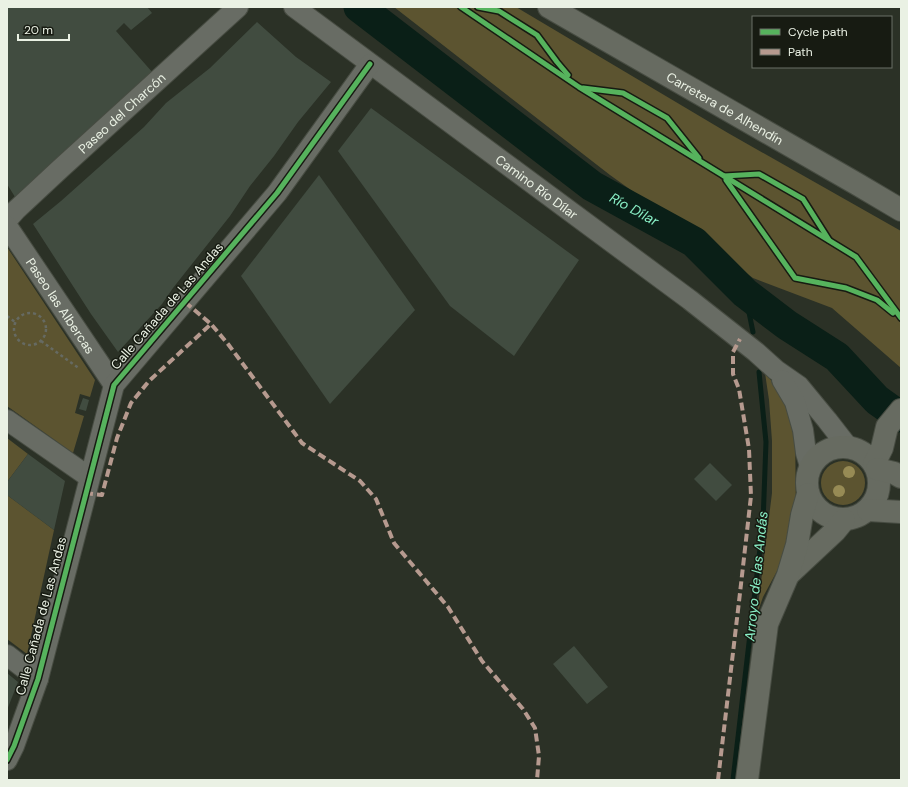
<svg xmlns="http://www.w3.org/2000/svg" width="908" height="787" viewBox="0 0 908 787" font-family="'DM Sans',sans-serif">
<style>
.green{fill:#5c5430}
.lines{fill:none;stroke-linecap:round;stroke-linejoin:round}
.stream{stroke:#0a1f17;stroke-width:5}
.river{stroke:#0a1f17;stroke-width:31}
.building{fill:#414c40}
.street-casing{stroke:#474c42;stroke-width:22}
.secondary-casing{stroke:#474c42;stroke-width:24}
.path{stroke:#666a62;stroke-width:2.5;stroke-dasharray:3 3;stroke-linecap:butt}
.street{stroke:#686c64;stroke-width:20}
.secondary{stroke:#676b61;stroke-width:22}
.quiet{stroke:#b69a8f;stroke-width:4;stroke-dasharray:8 4;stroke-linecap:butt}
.cycleway-casing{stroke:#171b12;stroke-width:8}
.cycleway{stroke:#56b35d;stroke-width:5}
.tree{fill:#978b55}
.labels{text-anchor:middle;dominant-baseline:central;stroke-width:3;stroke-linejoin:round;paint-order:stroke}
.street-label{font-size:13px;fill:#eaf1e4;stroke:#171b12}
.water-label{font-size:14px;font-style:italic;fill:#89efc6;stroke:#171b12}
</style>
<rect width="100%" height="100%" fill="#2b3126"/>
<g class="green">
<polygon points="394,7 516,7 728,133 901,231 901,368 832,308 753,278 610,175"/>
<polygon points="7,247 95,380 90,397 80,394 75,413 84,416 73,453 7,406"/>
<polygon points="765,373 780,391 795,426 796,514 783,560 763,597 757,614 772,493 772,441 769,400"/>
<polygon points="7,438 28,454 7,482"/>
<circle cx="843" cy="483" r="22"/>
<polygon points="7,495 54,530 27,654 7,639"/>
</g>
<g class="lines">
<g class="stream">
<polyline points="745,293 753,332"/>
<polyline points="733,780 763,523 766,442 759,372"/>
</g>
<path class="river" id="s1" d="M359,7L592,186L694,242L745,293L787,325L837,357L877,400L901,417"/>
</g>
<g class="building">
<polygon points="7,7 147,7 152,13 131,30 124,23 116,31 153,73 43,173 15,197 7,184"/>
<polygon points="257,22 296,57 331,82 298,122 274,156 250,186 230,216 173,288 162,304 118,352 91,314 33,224 61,201 144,127 166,103 210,68"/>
<polygon points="371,108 579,260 514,356 450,306 338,151"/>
<polygon points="319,175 415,310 330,404 241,276"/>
<polygon points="83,398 89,400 86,411 79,409"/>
<polygon points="28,454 65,481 54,530 7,495 7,482"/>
<polygon points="710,463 732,485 716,501 694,479"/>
<polygon points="574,646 608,687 587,704 553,664"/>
<polygon points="7,673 18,682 7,710"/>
</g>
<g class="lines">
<defs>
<g id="street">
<path id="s2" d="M294,7L690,300L756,352L776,370L799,386L827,420L848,447"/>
<path id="s3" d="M7,220L16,210L60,169L238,7"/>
<path id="s4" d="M7,226L114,385"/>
<polyline points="782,380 795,402 803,430 806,453 810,466"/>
<polyline points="7,420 89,477"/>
<polyline points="7,655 38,679"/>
<polyline points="7,760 14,746 38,679 114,385 277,193 370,64"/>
</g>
<g id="secondary">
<path id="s5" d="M549,7L857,184L901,210"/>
<circle cx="843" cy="483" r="36"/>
<polyline points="874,464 882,448 887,427 901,410"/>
<polyline points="877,469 894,473 901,477"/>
<polyline points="868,510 901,512"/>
<polyline points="789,574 835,531 844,520"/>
<polyline points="747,780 767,624 788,575 797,545 802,515 808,494"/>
</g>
</defs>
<use href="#street" class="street-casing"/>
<use href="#secondary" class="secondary-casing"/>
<g class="path">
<circle cx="30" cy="329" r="16"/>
<polyline points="7,316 15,322"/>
<polyline points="41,341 80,369"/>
</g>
<use href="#street" class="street"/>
<use href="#secondary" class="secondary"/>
<g class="quiet">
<polyline points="185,302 211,324"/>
<polyline points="85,493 102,495 117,438 131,403 149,381 211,324 228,344 302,443 360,481 376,499 394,543 448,607 482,661 523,709 535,728 539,756 537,780"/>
<polyline points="718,780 740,593 751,496 749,449 739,389 733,374 733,352 740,339"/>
</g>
<defs>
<g id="cycleway">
<polyline points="461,7 579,87 856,257 901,318"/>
<polyline points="478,7 499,11 537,35 557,62 568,75"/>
<polyline points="583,88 623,93 667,118 699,158"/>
<polyline points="724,176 759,174 803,199 829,240"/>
<polyline points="726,180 795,278 846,288 877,300 893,313"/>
<polyline points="7,760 14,746 38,679 114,385 277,193 370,64"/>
</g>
</defs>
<use href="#cycleway" class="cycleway-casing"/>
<use href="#cycleway" class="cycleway"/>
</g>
<g class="tree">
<circle cx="849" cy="472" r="6"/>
<circle cx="839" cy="491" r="6"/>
</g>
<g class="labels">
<g class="street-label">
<text stroke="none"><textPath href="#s5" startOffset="203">Carretera de Alhendín</textPath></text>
<text stroke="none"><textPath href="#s3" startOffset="157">Paseo del Charcón</textPath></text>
<text stroke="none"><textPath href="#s2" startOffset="302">Camino Río Dílar</textPath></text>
<text stroke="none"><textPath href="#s4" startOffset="96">Paseo las Albercas</textPath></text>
<text transform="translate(167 306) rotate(-49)">Calle Cañada de Las Andas</text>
<text transform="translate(41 616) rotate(-75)">Calle Cañada de Las Andas</text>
</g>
<g class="water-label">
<text stroke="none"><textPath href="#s1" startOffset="342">Río Dílar</textPath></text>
<text transform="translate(756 576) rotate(-84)">Arroyo de las Andás</text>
</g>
</g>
<rect width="908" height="787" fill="none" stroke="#eaf1e4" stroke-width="16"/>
<rect x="752" y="16" width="140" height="52" fill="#171b12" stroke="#6b7166"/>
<rect x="760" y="29" width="20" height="6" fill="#56b35d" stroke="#6b7166"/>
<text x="788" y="36" font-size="12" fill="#eaf1e4">Cycle path</text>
<rect x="760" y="49" width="20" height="6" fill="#b69a8f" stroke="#6b7166"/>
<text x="788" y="56" font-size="12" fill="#eaf1e4">Path</text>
<path d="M18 34v6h51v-6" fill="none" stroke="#eaf1e4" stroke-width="2"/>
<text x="24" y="34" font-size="12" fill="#eaf1e4" stroke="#171b12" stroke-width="3" paint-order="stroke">20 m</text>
</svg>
